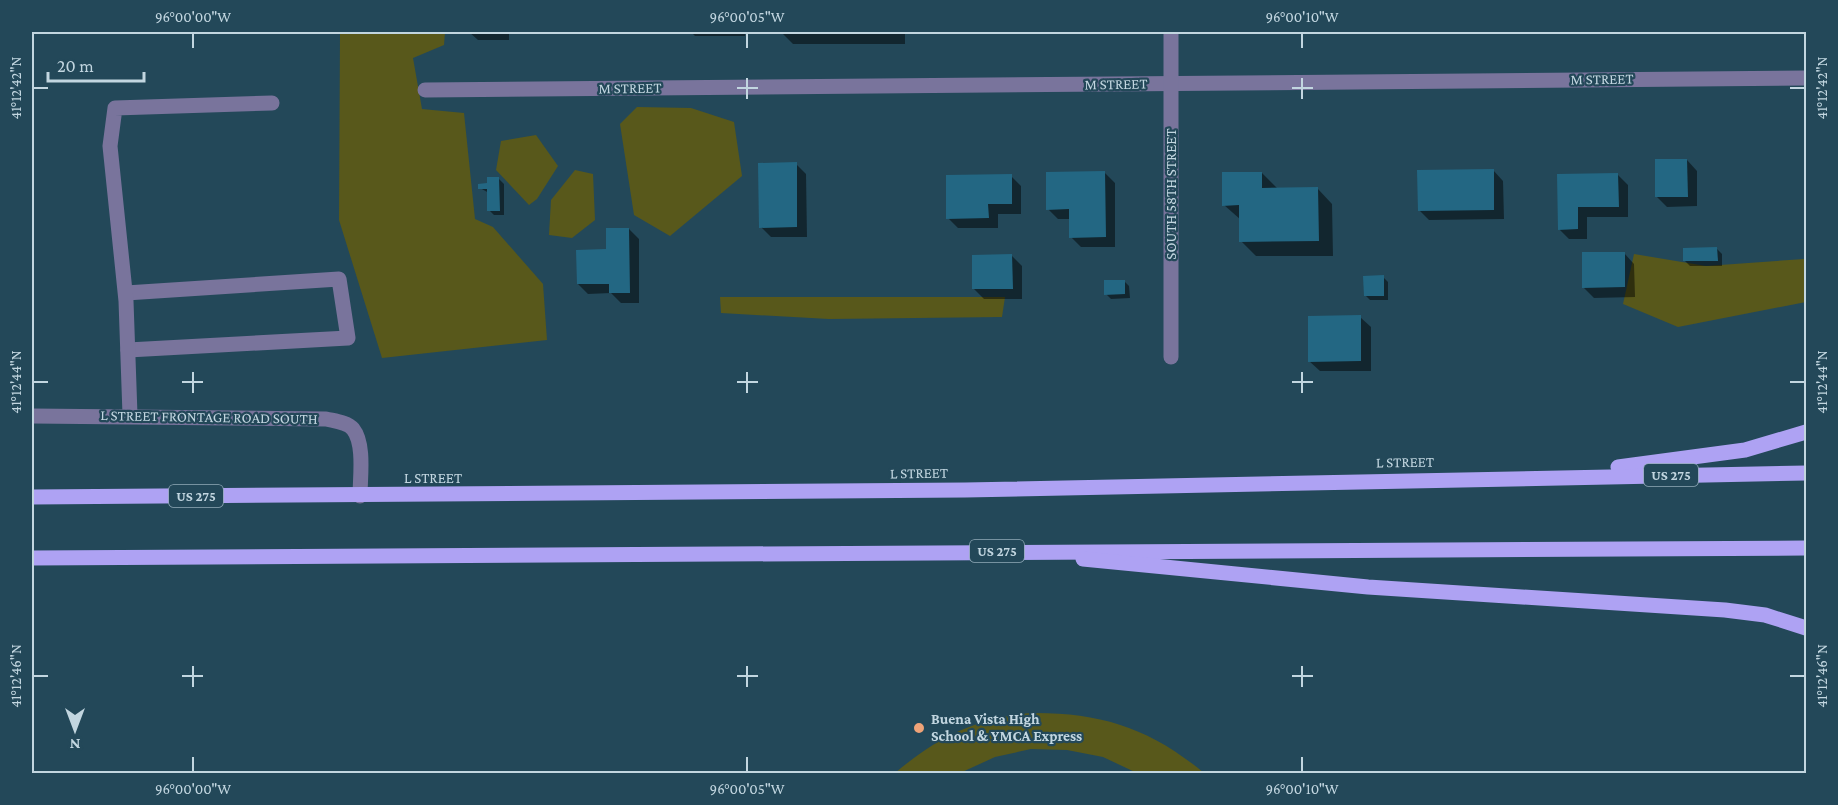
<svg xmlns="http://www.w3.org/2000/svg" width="1838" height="805" viewBox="0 0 1838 805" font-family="'Crimson Pro',serif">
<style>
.green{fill:#58581b}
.shadow{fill:#0007}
.building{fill:#236783}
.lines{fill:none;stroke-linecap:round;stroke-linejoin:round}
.minor{stroke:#79749c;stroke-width:15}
.major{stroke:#aea2f3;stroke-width:15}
.ticks{fill:none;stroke:#c2d6e0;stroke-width:2}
.poi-dot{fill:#efa378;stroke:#234859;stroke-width:2}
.labels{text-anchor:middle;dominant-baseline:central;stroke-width:4.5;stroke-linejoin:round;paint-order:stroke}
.shield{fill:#234859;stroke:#92abb8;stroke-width:1.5}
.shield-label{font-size:14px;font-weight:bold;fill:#c2d6e0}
.street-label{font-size:15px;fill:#c2d6e0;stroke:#234859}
.poi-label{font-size:15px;font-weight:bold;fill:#c2d6e0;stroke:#234859;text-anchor:start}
.neatline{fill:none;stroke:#c2d6e0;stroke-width:2}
.ticks-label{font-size:15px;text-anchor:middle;fill:#c2d6e0}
</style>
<rect width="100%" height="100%" fill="#234859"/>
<g class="green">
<polygon points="340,32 445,32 444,45 413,58 422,109 464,113 475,219 493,227 543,284 547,340 382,358 339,220"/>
<polygon points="637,107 691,108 734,122 742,176 670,236 634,215 620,124"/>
<polygon points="536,135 558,166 537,199 529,205 496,170 501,141"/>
<polygon points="575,170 593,174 595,220 572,238 549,235 551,200"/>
<polygon points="1634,254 1706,266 1804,259 1806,302 1678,327 1623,304"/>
<polygon points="720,297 1005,297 1002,317 829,319 721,313"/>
<path d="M1030,713C1100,712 1150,728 1204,773H1137L1103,757L1067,750L1031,749L995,757L960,773H895C938,737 974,719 1030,713Z"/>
</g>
<g class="shadow">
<polygon points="469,32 509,32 509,40 478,40"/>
<polygon points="691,32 745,32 745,36 695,36"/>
<polygon points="781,32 905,32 905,44 793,44"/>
<polygon points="1687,160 1697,171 1697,206 1667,207 1657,197"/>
<polygon points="796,164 806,174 807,237 771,237 761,227"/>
<polygon points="1493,170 1503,181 1504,219 1429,220 1419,210"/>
<polygon points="1104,172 1115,183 1115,247 1081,247 1071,237 1071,219 1058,219 1048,209"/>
<polygon points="1262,173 1277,188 1318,189 1332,204 1333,256 1256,256 1241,241 1241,220 1224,205"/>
<polygon points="1559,175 1618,175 1628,185 1628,217 1587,217 1587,239 1569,239 1559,229"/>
<polygon points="1011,176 1021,186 1021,214 998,214 998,228 958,228 948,218"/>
<polygon points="499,179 504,184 504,215 494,215 489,210 489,193 480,188"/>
<polygon points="629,229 639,239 639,303 621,303 611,293 588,294 578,284"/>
<polygon points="1717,249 1722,254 1722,266 1690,266 1685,261"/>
<polygon points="1624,253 1634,264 1635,297 1594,298 1584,288"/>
<polygon points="1012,256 1022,266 1022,299 984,299 974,289"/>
<polygon points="1383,277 1388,282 1388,300 1370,300 1365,295"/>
<polygon points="1124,281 1129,286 1130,298 1111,299 1106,294"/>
<polygon points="1360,317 1371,327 1371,371 1320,371 1309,361"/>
</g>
<g class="building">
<polygon points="1655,159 1687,159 1688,197 1655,197"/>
<polygon points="797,162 797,227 759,228 758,163"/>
<polygon points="1494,169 1494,210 1418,211 1417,170"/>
<polygon points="1105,171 1106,237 1069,238 1069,209 1046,210 1046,172"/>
<polygon points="1222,172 1262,172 1262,188 1318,187 1319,241 1239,242 1239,205 1222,206"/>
<polygon points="1618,173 1619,207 1578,207 1578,229 1558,230 1557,174"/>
<polygon points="1012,174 1012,204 988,204 989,218 946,219 946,175"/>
<polygon points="487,177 499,177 500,211 487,211 487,189 478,189 478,184 487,183"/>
<polygon points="606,228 629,228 630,293 609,293 609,284 577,284 576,250 606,249"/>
<polygon points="1717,247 1718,261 1683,261 1683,248"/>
<polygon points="1582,252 1625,252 1625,287 1582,288"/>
<polygon points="1012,254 1013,289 972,289 972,255"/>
<polygon points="1384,275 1384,296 1364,296 1363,276"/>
<polygon points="1104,280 1125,280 1125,294 1104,295"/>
<polygon points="1361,315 1361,361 1308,362 1308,316"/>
</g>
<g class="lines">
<g class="minor">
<polyline points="425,90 1806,78"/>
<polyline points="126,293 339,279 348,338 128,350"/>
<polyline points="1171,357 1171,32"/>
<polyline points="130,415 126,301 110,146 115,108 272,103"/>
<path d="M32,416L326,419C334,421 347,422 353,429C365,444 360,478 360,496"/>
</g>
<g class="major">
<polyline points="1618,467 1745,450 1806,432"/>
<polyline points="32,497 965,490 1806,473"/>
<polyline points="32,558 1806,548"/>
<polyline points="1083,559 1368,587 1725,610 1765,615 1806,628"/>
</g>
</g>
<path class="ticks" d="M193,33V48M747,33V48M1302,33V48M747,78V99M1302,78V99M33,88H48M737,88H758M1292,88H1313M1790,88H1805M193,372V393M747,372V393M1302,372V393M33,382H48M182,382H203M737,382H758M1292,382H1313M1790,382H1805M193,666V687M747,666V687M1302,666V687M33,676H48M182,676H203M737,676H758M1292,676H1313M1790,676H1805M193,757V772M747,757V772M1302,757V772"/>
<circle class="poi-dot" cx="919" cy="728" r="6"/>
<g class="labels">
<g class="shield">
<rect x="1644" y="464" width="54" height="22" rx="4.5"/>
<rect x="169" y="485" width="54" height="22" rx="4.5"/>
<rect x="970" y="540" width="54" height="22" rx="4.5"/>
</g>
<g class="shield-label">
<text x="1671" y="475">US 275</text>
<text x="196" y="496">US 275</text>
<text x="997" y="551">US 275</text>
</g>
<g class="street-label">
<text transform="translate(1602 79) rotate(-1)">M STREET</text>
<text transform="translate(1116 84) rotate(-1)">M STREET</text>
<text transform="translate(630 88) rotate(-1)">M STREET</text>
<text transform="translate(1171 194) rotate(-90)">SOUTH 58TH STREET</text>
<text transform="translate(209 417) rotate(1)">L STREET FRONTAGE ROAD SOUTH</text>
<text transform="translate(1405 462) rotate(-1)">L STREET</text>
<text transform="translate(919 473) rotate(-1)">L STREET</text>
<text x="433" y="478">L STREET</text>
</g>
<g class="poi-label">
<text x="931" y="719">Buena Vista High<tspan x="931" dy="17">School &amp; YMCA Express</tspan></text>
</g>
</g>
<rect width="1838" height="805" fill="none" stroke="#234859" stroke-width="66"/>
<g transform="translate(75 730) rotate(180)" stroke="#234859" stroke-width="4.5" paint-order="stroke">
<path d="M0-4.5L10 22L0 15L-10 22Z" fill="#c2d6e0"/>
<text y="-9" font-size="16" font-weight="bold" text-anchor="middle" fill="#c2d6e0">N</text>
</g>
<path d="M48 72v9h96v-9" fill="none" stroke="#c2d6e0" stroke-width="3"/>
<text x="57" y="72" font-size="18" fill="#c2d6e0" stroke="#234859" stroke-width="4.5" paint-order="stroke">20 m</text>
<rect x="33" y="33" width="1772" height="739" class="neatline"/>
<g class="ticks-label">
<text x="193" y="22">96°00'00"W</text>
<text x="747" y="22">96°00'05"W</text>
<text x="1302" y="22">96°00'10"W</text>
<text transform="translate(1822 88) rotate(-90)" y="5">41°12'42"N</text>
<text transform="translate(16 88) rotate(-90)" y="5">41°12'42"N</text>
<text transform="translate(1822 382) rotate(-90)" y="5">41°12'44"N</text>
<text transform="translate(16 382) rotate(-90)" y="5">41°12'44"N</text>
<text transform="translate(1822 676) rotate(-90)" y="5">41°12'46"N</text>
<text transform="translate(16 676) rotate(-90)" y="5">41°12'46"N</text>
<text x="193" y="794">96°00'00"W</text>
<text x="747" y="794">96°00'05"W</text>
<text x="1302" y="794">96°00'10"W</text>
</g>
</svg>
